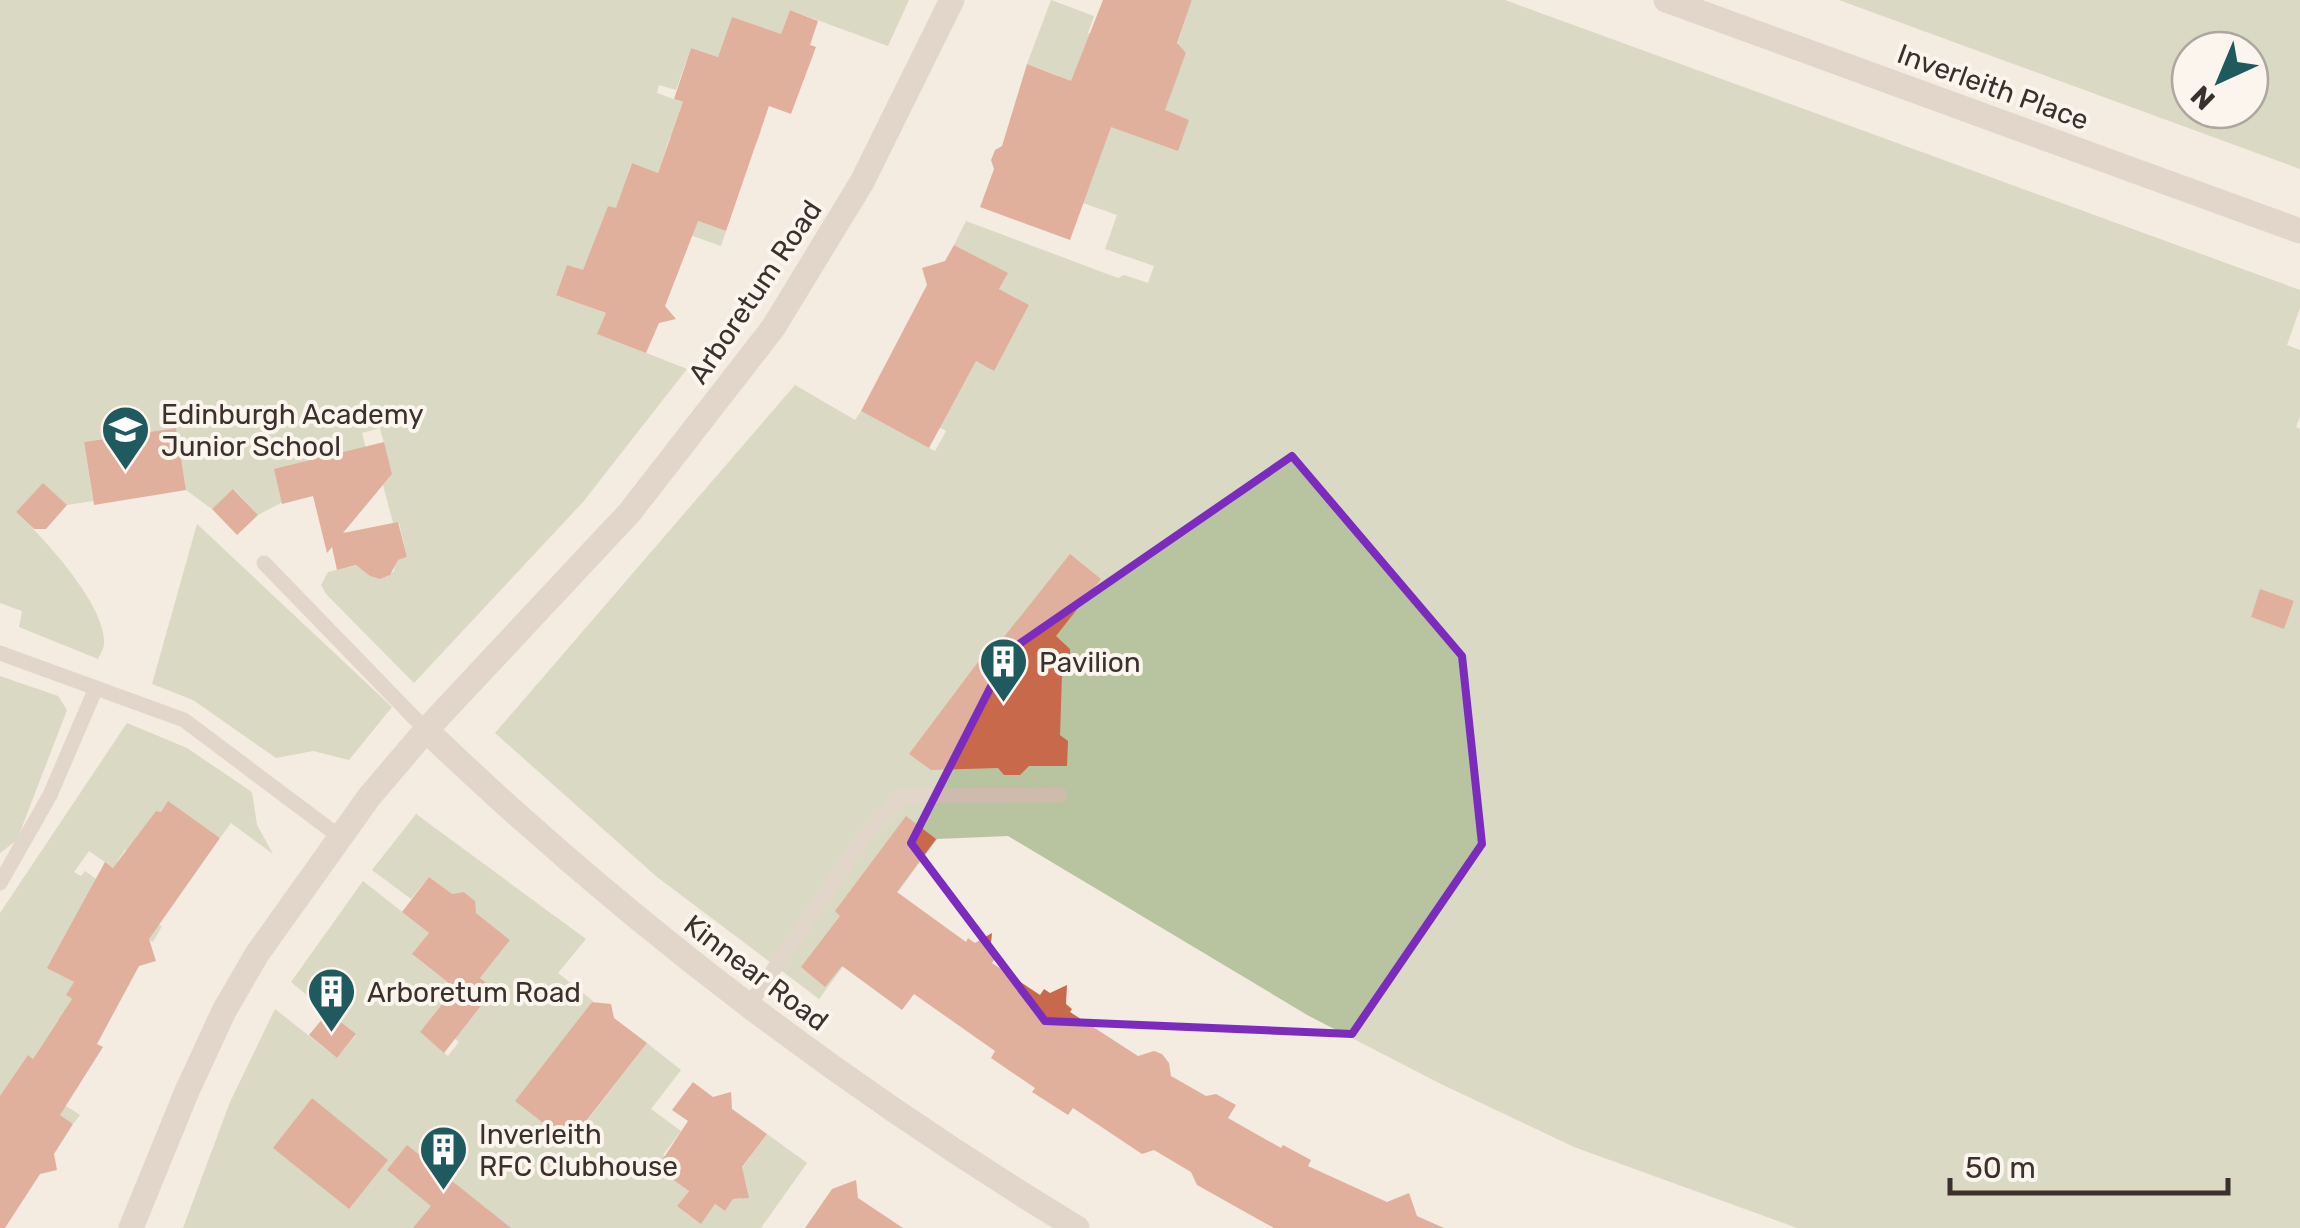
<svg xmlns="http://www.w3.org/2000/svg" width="2300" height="1228" viewBox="0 0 2300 1228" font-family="Rubik,sans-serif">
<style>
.green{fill:#b8c4a0;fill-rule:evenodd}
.building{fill:#c8694b}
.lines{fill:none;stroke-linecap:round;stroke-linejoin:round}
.lane{stroke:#cdbbac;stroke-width:15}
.street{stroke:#cdbbac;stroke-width:25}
.marked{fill:none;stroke:#7b2cbf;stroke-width:8;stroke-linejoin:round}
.labels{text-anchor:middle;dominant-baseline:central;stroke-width:8;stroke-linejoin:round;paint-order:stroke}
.street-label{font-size:28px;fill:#3b302b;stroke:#fbf5ee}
.poi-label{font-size:28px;fill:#3b302b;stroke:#fbf5ee;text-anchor:start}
</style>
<rect width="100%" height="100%" fill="#f4ebe1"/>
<g class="green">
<path d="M0,0H909L888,46L790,10L783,28L810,45L732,17L718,57L691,48L676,90L659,85L657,93L761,131L757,142L694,120L670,137L658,173L631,164L622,194L726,231L721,246L608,206L594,243L597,276L567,265L556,294L654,332L598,334L687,369L583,502L414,683L326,594L321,585L328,572L362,564L370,576L386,577L394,571L396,560L407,557L399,523H393L383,485L392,474L380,428L362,433L368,457L258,515L234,489L212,509L186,490L175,428L116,440L115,437L84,442L93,501L67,505L43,484L16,512C43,537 107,606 104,644C104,649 100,654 98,659L19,627L22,611L0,603Z"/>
<path d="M1051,0L1094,16L1088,33L1169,72L1180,70L1186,53L1177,44L1192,0H1505L2300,290V308L2287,345L2300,350V416L2296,427L2300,429V1228H1797L1574,1147L1441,1084L1309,1016L1008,836L937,839L819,999L657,877L495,733L795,385L855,420L861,411L935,451L946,431L922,418L951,395L956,397L970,372L902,334L906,325L994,370L1029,305L999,289L1007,273L954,245L966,221L1118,278L1124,275L1148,283L1154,266L1105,249L1117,215L1083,203L1059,76L1027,64ZM2260,590L2294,602L2284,628L2251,617Z"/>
<path d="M1839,0H2300V169ZM2190,50H2250V110H2190Z"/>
<polygon points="197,524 392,707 349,760 313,751 276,758 193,700 152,684"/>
<polygon points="0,676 58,696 67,710 17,840 0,853"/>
<polygon points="127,723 187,748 252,792 257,825 273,854 231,823 220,838 168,802 161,812 156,811 131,853 125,850 117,862 122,874 89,851 74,872 81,876 85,871 110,889 106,896 162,926 153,942 131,929 48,967 74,982 67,996 105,1019 68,1025 58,1020 33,1059 28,1055 66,1106 80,1115 73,1124 15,1085 0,1104 0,913"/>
<path d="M416,814L586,939L558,973L593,1001L516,1101L570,1143L647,1043L681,1070L651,1109L681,1131L663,1155L697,1180L678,1205L701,1223L715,1204L725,1211L733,1199H741L747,1190L746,1183L736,1176L767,1134L807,1163L761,1228H183L230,1102L275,1009L337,1058L356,1035L291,982L363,881L429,933L413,955L455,988L493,989L480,978L510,940L473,911L475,901L464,892L455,897L429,877L411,899L372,870ZM431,1019L459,1042L448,1056L420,1032Z"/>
</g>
<g class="building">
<polygon points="1103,0 1192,0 1177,43 1186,53 1165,110 1189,120 1178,151 1111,127 1070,240 980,207 994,169 991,160 995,150 1002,146 1027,64 1071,81"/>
<polygon points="790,10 818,21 810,45 816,47 791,114 769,106 726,231 698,221 665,306 676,319 659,323 646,353 597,334 606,313 556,295 567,265 583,270 608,206 616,208 632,163 658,173 683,102 674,99 691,48 718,57 732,17 781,34"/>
<polygon points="954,245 1008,273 999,289 1029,305 994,371 976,361 929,448 861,411 927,285 922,268 945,261"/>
<polygon points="176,428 186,490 94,505 84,442"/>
<polygon points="384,442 392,474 343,533 398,522 407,557 398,560 390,575 380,579 370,576 356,565 337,570 332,547 327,553 313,496 282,504 274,469"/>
<polygon points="43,483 67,505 46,529 34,529 16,512"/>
<polygon points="233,489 258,515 237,535 212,509"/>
<polygon points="1070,554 1101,579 1056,636 1070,649 1070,668 1062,674 1060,735 1068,741 1067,766 1029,766 1020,775 1004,775 998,768 931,770 909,754 993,642 1000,642"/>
<polygon points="2260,589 2294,601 2284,629 2251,617"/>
<polygon points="168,801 220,838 149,939 156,961 139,966 97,1044 103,1047 60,1115 73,1124 54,1154 57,1170 40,1174 5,1228 0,1228 0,1096 28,1055 33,1059 72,999 66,995 74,982 47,968 105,862 113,868 156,811 161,812"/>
<polygon points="906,816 936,839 897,892 966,942 968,938 975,943 992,933 990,953 996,957 992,963 1040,995 1044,989 1050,993 1067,985 1066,1004 1072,1009 1070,1012 1138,1056 1154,1051 1162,1054 1169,1063 1171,1076 1206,1096 1216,1094 1236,1105 1228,1118 1281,1148 1283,1145 1311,1160 1308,1166 1387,1202 1409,1193 1417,1216 1444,1228 1274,1228 1197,1185 1191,1172 1154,1150 1142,1154 1073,1108 1068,1115 1032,1092 1035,1088 991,1058 995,1051 914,994 902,1010 842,966 825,987 801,967 840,916 835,911"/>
<polygon points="429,877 452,894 464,892 475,901 476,913 510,940 480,978 494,989 444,1053 420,1032 455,988 412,954 429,933 402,912"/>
<polygon points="592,1002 611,1004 614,1018 647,1043 569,1143 515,1101"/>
<polygon points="328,1012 356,1034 337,1058 309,1035"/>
<polygon points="693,1082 713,1097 731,1092 732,1109 767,1134 742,1167 749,1198 733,1199 725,1211 715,1204 701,1224 677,1206 689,1191 657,1168 688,1121 672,1110"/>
<polygon points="312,1098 388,1160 349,1209 273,1148"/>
<polygon points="407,1145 511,1228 413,1228 431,1206 387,1170"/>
<polygon points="856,1180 858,1198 903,1228 805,1228 832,1189"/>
</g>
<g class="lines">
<g class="lane">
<polyline points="264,563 426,730"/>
<polyline points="0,653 184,720 340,837"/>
<polyline points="0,883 50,795 96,688"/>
<polyline points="748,1007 864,837 901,796 1060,795"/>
</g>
<g class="street">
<polyline points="1666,0 2300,231"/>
<path d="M426,730C624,920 842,1086 1077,1228"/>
<polyline points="131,1228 187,1091 224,1011 257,954 369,797 426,730 630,512 773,328 862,182 952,0"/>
</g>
</g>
<path d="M0 0H2300V1228H0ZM1292,456L1462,656L1482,844L1352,1034L1045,1021L911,843L1009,651Z" fill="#f4ebe1" fill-opacity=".55" fill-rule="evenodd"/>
<path class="marked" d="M1292,456L1462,656L1482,844L1352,1034L1045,1021L911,843L1009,651Z"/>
<defs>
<symbol id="school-pin" viewBox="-11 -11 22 30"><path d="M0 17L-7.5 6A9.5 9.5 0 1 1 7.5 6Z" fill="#1f5a5e" stroke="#fbf5ee"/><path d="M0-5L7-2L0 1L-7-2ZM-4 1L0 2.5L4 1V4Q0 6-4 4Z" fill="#fff"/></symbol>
<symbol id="building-pin" viewBox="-11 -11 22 30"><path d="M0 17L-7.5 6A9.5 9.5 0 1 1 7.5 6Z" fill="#1f5a5e" stroke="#fbf5ee"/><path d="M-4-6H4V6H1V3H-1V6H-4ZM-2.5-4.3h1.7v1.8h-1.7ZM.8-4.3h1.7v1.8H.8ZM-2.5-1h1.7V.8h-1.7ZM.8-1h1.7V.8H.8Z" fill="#fff"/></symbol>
</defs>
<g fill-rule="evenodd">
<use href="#school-pin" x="98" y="402" width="55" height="75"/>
<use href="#building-pin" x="976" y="634" width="55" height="75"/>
<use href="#building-pin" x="304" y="964" width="55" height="75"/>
<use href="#building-pin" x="416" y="1122" width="55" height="75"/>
</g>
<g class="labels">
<g class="street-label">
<text transform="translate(1993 87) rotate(20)">Inverleith Place</text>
<text transform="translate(755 292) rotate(-56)">Arboretum Road</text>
<text transform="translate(756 973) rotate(37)">Kinnear Road</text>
</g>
<g class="poi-label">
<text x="161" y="414">Edinburgh Academy<tspan x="161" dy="32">Junior School</tspan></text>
<text x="1039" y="662">Pavilion</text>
<text x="367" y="992">Arboretum Road</text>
<text x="479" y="1134">Inverleith<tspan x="479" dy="32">RFC Clubhouse</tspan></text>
</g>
</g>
<g transform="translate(2220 80) rotate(224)"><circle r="48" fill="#fbf5ee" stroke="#aea6a0" stroke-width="2.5"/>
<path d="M0-8L18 38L0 25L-18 38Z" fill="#1f5a5e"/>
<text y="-15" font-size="28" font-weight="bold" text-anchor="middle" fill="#3b302b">N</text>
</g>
<path d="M1950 1178v15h278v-15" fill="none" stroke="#3b302b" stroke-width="5"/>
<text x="1965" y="1178" font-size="30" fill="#3b302b" stroke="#fbf5ee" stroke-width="8" paint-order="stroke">50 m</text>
</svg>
